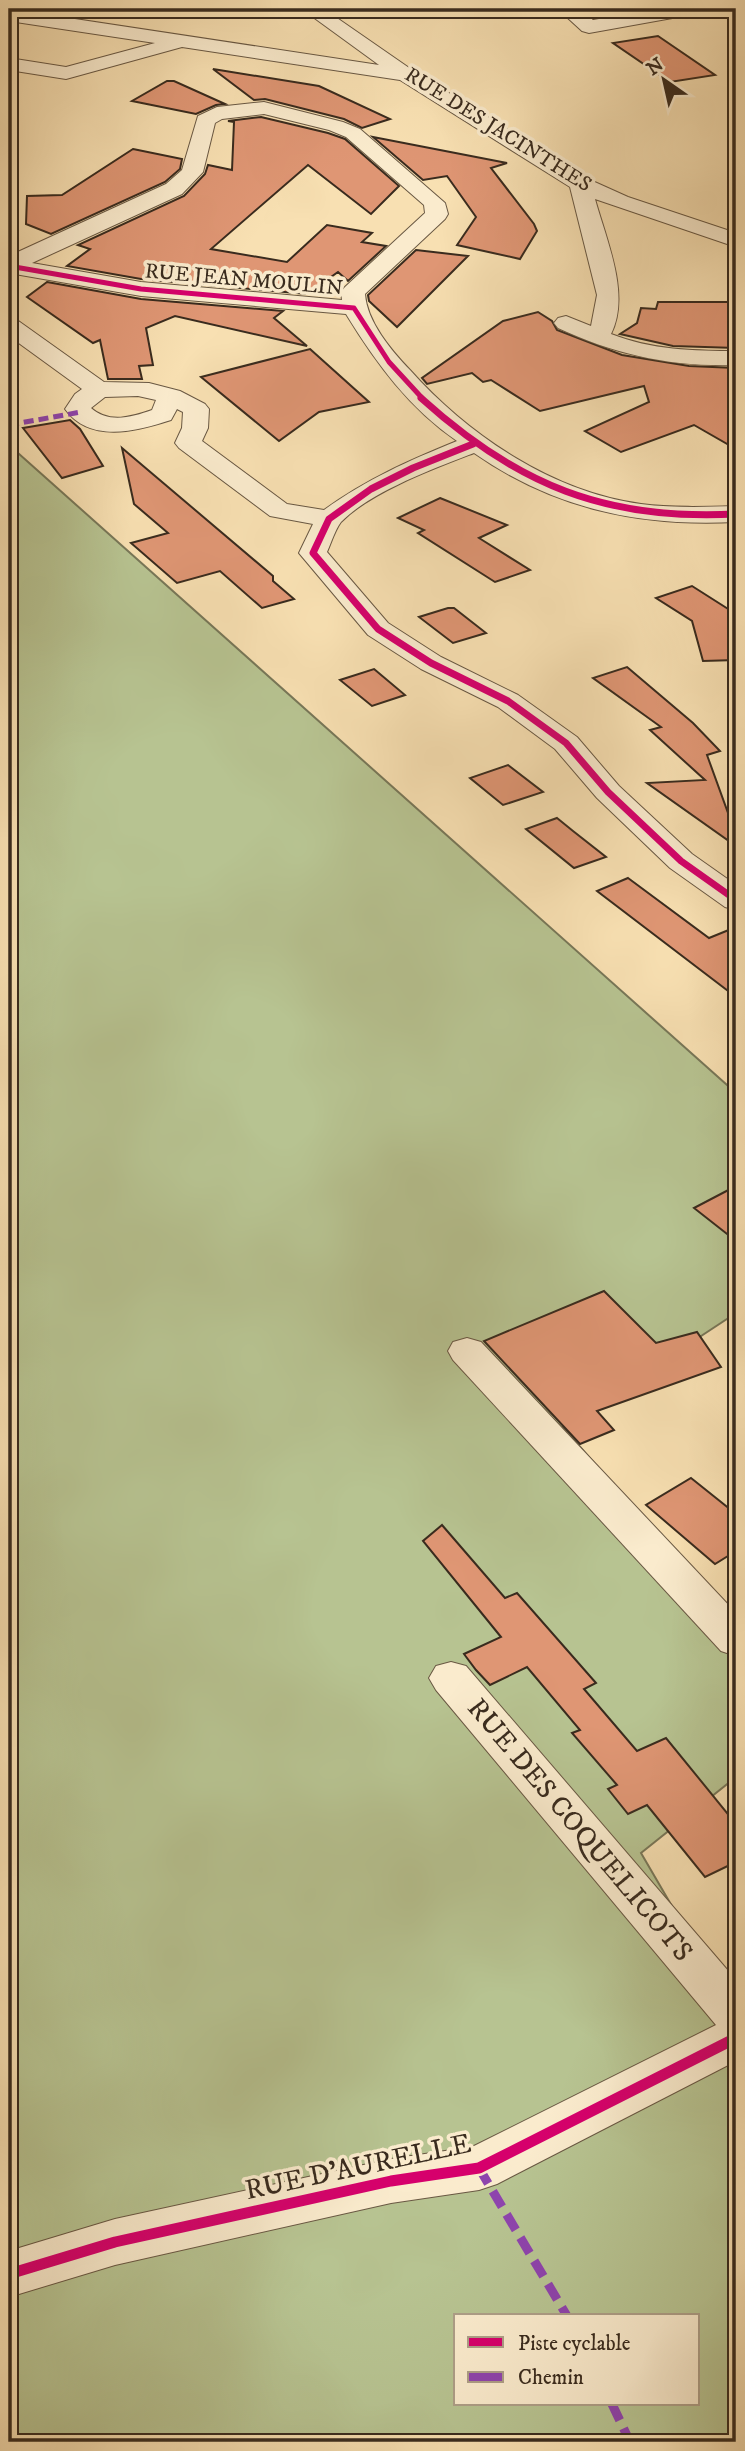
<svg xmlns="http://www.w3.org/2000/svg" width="745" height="2451" viewBox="0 0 745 2451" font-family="'IM FELL DW Pica',serif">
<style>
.green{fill:#b7c391;stroke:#787758;stroke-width:2;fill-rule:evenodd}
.building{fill:#df9674;stroke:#392b1e;stroke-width:2}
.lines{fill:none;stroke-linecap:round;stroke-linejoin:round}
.street-casing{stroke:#695843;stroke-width:2}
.street{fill:#faebcd;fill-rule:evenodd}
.quiet-far1{stroke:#8e44ad;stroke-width:5;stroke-dasharray:10 5;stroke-linecap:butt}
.quiet{stroke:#8e44ad;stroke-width:9;stroke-dasharray:18 9;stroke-linecap:butt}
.cycleway-far2-casing{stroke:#faebcd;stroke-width:8}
.cycleway-far1-casing{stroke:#faebcd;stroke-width:10}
.cycleway-casing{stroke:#faebcd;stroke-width:16}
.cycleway-far2{stroke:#d6006c;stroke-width:5}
.cycleway-far1{stroke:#d6006c;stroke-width:7}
.cycleway{stroke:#d6006c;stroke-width:11}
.labels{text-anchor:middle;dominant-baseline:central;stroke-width:7;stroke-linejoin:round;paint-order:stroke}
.far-street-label{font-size:21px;fill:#392b1e;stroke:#faebcd}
.near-street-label{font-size:28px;fill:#392b1e;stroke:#faebcd}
</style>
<rect width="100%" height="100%" fill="#f8e0b2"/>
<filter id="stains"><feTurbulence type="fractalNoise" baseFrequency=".00286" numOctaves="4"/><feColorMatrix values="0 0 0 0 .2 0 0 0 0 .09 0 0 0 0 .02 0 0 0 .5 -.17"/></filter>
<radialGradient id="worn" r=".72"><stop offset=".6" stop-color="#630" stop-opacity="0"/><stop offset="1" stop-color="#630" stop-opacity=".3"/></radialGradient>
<path class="green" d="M9,445L736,1093V1313L563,1427L736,1628V1777L641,1853L736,2016V2442H9ZM456,2316H698V2404H456Z"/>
<g class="building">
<polygon points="658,36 715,75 670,82 613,43"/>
<polygon points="213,69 319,86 390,119 362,128 344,119 265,99 254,100"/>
<polygon points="167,81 174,81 225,104 216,105 196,114 132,101"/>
<polygon points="261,117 328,133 345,139 399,186 371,214 308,165 211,249 287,262 327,225 372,233 362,242 386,246 348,281 338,272 307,294 141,279 67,266 90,249 78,245 184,196 205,174 208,165 232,170 234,122 228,121"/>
<polygon points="373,137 507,163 491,168 534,224 537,231 520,259 457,245 476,217 447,176 423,180"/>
<polygon points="133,149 182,159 180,169 165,182 51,234 26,224 27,196 62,195"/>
<polygon points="416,250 468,256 397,327 369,301 368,295"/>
<polygon points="47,282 141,299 283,311 274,318 307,346 175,316 146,328 153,365 139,366 142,379 108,379 100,340 93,343 27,297"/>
<polygon points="658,302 736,302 736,348 673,346 620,334 637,323 641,308 656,309"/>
<polygon points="538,312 552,321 557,330 622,355 689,366 736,368 736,449 694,425 621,452 585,431 649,402 644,386 540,411 491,380 483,382 472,373 427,384 422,378 503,321"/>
<polygon points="310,349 369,402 319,412 279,441 201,377"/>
<polygon points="70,420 80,429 103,466 62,478 23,428"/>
<polygon points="122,448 273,576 273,581 294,599 262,608 220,571 177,583 131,543 168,533 134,504"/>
<polygon points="440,498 507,525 479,538 530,570 495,582 418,533 424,530 398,518"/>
<polygon points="692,586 736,614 736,660 703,661 692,621 656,598"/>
<polygon points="448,608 454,608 486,633 453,643 419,617"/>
<polygon points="627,667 693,723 720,751 707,755 736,835 736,846 647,783 705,780 650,730 661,727 593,678"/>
<polygon points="374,669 405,695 372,706 340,680"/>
<polygon points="508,765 543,792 503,805 470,778"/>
<polygon points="557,818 573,831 606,857 574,868 526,829"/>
<polygon points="628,878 709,938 736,927 736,997 597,891"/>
<polygon points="736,1186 736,1241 694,1208"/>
<polygon points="604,1291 656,1343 697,1332 721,1367 597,1411 614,1430 580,1444 484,1341"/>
<polygon points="691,1478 736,1514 736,1551 715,1564 646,1505"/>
<polygon points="442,1525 505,1598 517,1593 596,1683 584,1689 637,1751 666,1738 736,1824 736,1862 705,1877 647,1805 628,1814 608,1789 617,1785 572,1733 580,1730 527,1667 490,1685 476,1670 464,1654 501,1637 423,1541"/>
</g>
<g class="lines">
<defs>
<g id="street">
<path d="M9,9L379,65L302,9H324L415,72L588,179L628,197L736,233V247L595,199C606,239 631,295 611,334C652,350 693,351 736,351V365C672,367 616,355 558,328L554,323L558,318L566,316L591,326L597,295L570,187L400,80L182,47L66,79L9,70V58L66,67L155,43L9,21Z"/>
<polygon points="558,9 579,9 593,20 658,9 699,9 689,15 589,33 582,31"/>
<polygon points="724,9 736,9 736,19 729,17"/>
<path d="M264,102L343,122L360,129L445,203L448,214L445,219L365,294C367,322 391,350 410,370C468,435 552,492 641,504C673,508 704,507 736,506V522C640,527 554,509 474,453C435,468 370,492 341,522C335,530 331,543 327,552L388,623L441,657L518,695L577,737L619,786L692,854L736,885V910L725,907L670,868L597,798L555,749L498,707L421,669L368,635L299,553L313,524L270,516L179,448L175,443L182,428L183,412L177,409L171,420C137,431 90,444 65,409L75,394L82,389L9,336V318L17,320L104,382L149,383L180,391L205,404L209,409L208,428L202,441L287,504L324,510C367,479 408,461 457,441C410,409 376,363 346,314L141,296L9,273V256L166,184L182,170L198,116L217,107ZM264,114L329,130L346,137L424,205L425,213L345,287L341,292L342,300L141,282L32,263L182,194L203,172L215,123L222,119ZM138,396L156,400L152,410C132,417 109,424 91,408L105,397Z"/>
<polygon points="467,1338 481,1342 736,1613 736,1656 721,1651 453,1360 448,1351 453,1342"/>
<polygon points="451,1662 466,1666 736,1980 736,2061 497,2184 479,2190 391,2203 115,2265 9,2297 9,2251 115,2219 391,2159 472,2147 716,2025 436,1690 429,1678 436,1666"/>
</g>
</defs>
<use href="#street" class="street-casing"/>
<use href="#street" class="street"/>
<polyline class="quiet-far1" points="9,425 81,412"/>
<g class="quiet">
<polyline points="479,2168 567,2316"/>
<polyline points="612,2404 630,2442"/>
</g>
<defs>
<polyline id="cycleway-far2" points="9,266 141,289 354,308 389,362 423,399"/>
<g id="cycleway-far1">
<path d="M421,398C517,485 606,521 736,514"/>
<polyline points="473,444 413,468 371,489 329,519 313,553 378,629 431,663 508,701 566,743 608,792 681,861 736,900"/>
</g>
<polyline id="cycleway" points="9,2274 115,2242 391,2181 479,2168 736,2038"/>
</defs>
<use href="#cycleway-far2" class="cycleway-far2-casing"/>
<use href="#cycleway-far1" class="cycleway-far1-casing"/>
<use href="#cycleway" class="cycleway-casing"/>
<use href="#cycleway-far2" class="cycleway-far2"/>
<use href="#cycleway-far1" class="cycleway-far1"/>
<use href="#cycleway" class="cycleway"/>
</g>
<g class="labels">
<g class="far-street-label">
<text transform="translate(498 130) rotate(32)">RUE DES JACINTHES</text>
<text transform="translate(244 280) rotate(5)">RUE JEAN MOULIN</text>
</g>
<g class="near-street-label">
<text transform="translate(580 1830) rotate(50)">RUE DES COQUELICOTS</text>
<text transform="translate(358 2167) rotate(-12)">RUE D'AURELLE</text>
</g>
</g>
<rect width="745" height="2451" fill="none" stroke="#f8e0b2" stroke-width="35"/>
<rect x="10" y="10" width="724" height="2430" fill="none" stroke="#392b1e" stroke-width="3.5"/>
<rect x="18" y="18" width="710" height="2416" fill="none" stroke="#392b1e" stroke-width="2"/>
<rect x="454" y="2314" width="245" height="91" fill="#faebcd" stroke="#ad9e87" stroke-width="2"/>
<rect x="468" y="2337" width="35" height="10" fill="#d6006c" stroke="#ad9e87" stroke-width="2"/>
<text x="518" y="2350" font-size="21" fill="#392b1e">Piste cyclable</text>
<rect x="468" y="2372" width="35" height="10" fill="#8e44ad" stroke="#ad9e87" stroke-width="2"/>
<text x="518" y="2384" font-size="21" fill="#392b1e">Chemin</text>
<g transform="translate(664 80) rotate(326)" stroke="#faebcd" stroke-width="5" paint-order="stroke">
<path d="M0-5L12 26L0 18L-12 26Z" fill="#392b1e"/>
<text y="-10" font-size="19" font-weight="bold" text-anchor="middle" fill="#392b1e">N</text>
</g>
<rect width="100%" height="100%" filter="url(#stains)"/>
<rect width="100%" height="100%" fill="url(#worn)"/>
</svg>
